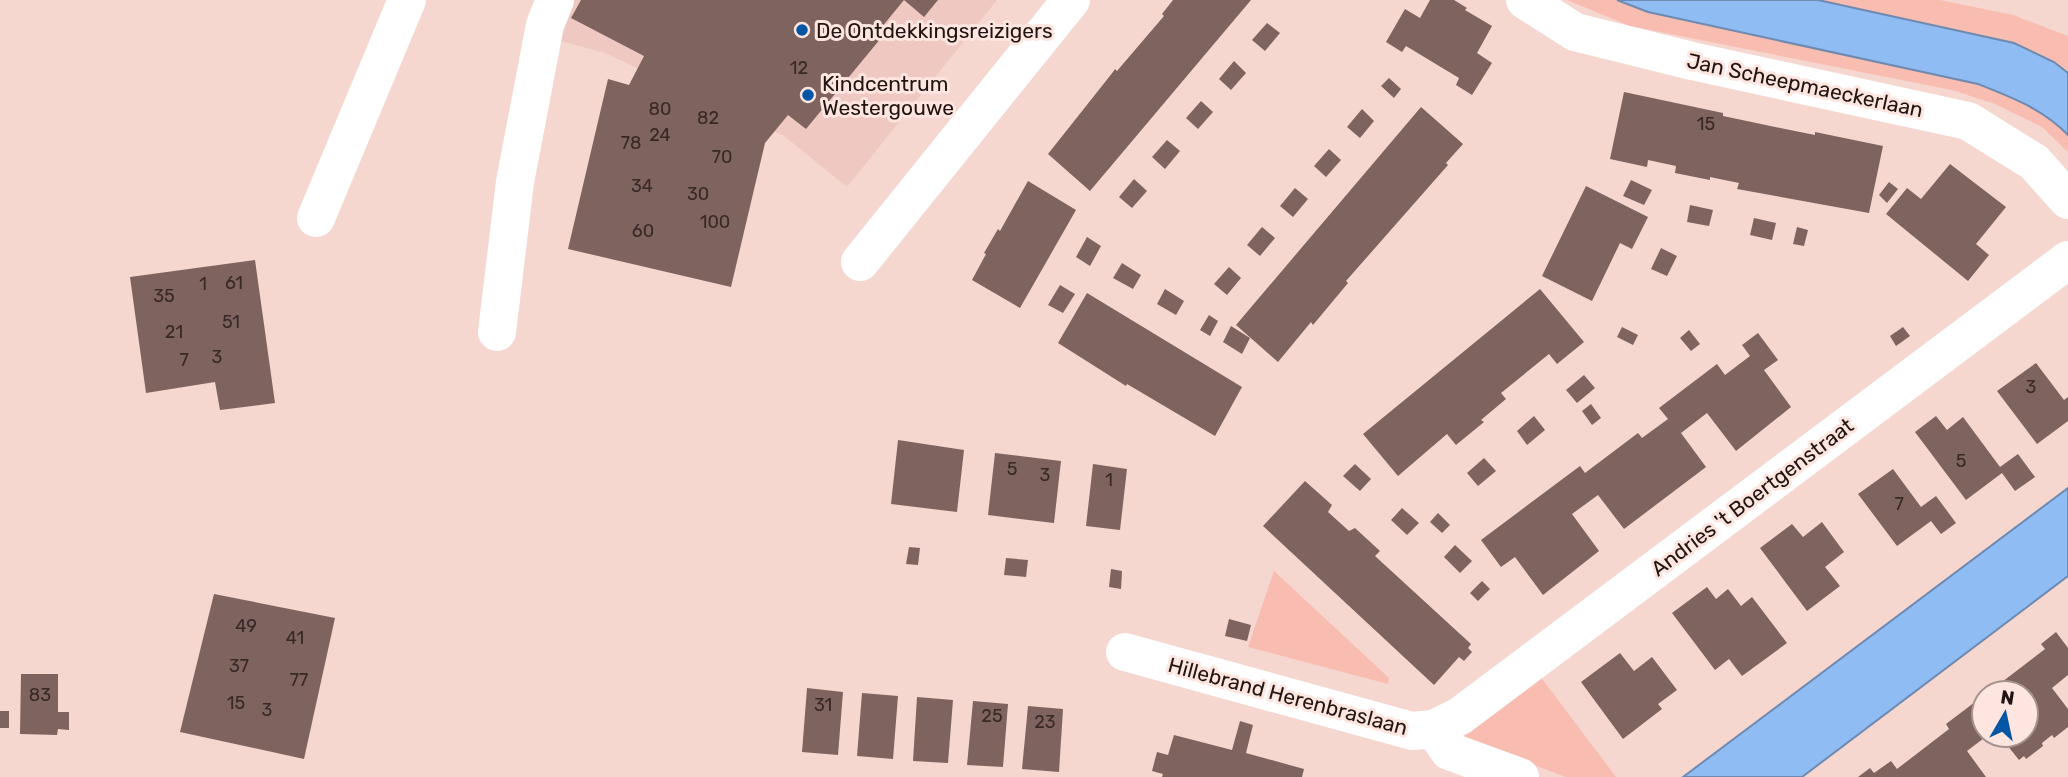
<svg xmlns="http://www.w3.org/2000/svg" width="2068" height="777" viewBox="0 0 2068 777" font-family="Rubik,sans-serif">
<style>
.built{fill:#efc9c1}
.green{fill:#f8bcb0}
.water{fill:#8fbcf3;stroke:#6e8ab0;stroke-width:2}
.building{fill:#7e635e}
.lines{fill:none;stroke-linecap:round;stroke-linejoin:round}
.minor{stroke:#fff;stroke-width:38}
.poi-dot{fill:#0356a4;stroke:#fee5e0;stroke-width:2.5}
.labels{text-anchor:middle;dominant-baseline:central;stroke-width:6;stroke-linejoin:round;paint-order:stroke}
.number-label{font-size:18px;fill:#382826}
.poi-label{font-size:21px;fill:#201513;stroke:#fee5e0;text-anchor:start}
.street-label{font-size:21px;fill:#201513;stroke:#fee5e0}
</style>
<rect width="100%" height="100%" fill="#f5d7d0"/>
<polygon class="built" points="569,0 997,0 847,187 784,136 605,53 553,39"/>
<g class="green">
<path d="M1567,0H1617L1648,12L1978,84C2011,97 2043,109 2068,135V152L2042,127L1995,104L1952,90L1630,26Z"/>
<polygon points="1818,0 1940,0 2013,15 2068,36 2068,73 2053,62 2014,43"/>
<polygon points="1274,571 1389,678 1388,684 1248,647"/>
<polygon points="1540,676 1616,777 1566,777 1464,739 1465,732"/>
</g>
<g class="water">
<path d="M1617,0H1818L2014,43L2054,62L2068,73V135C2043,109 2011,97 1978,84L1648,12Z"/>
<polygon points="2068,488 2068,576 1802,777 1683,777"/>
</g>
<g class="building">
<polygon points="581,0 938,0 924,17 904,0 881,28 886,32 806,129 788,115 765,143 731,287 568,249 608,79 629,85 644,56 571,18"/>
<polygon points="1173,0 1251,0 1090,191 1048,154 1113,72 1115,69 1117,71 1164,16 1162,14"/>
<polygon points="1430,0 1454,0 1467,8 1465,10 1492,26 1477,53 1492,63 1472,95 1456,85 1459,78 1406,46 1402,52 1386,42 1405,9 1420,18"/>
<polygon points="1267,23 1280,33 1265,51 1252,40"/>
<polygon points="1234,61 1246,73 1231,90 1219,79"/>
<polygon points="1389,78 1401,89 1394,98 1381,86"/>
<polygon points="1624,92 1723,113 1723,116 1785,129 1815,135 1815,132 1883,146 1869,213 1737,189 1739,183 1710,177 1710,180 1675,173 1676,166 1648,160 1647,167 1610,159"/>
<polygon points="1201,101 1213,112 1198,129 1186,118"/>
<polygon points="1421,107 1463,144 1446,163 1448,165 1346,281 1348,283 1313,325 1311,322 1278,362 1236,325"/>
<polygon points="1362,109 1374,121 1360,138 1347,127"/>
<polygon points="1167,140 1180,151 1165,169 1152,157"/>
<polygon points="1329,149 1341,160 1326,177 1314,166"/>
<polygon points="1950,164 2006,207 1976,244 1989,255 1968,281 1886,214 1907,188 1921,199"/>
<polygon points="1134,179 1147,191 1132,208 1119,197"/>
<polygon points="1631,180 1652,190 1644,205 1623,196"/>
<polygon points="1028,181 1076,210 1020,308 972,280 986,254 984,253 998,229 1000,231"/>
<polygon points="1889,182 1898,189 1887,203 1879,195"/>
<polygon points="1586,186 1648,217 1632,249 1620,243 1592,301 1542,276"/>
<polygon points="1295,188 1308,199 1293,217 1280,206"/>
<polygon points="1690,205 1713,210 1709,226 1687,222"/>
<polygon points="1754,218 1776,223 1772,240 1750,235"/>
<polygon points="1262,227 1275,238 1260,256 1247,245"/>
<polygon points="1797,227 1808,230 1804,246 1793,244"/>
<polygon points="1087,237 1101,246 1090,266 1076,257"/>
<polygon points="1661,248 1677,256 1667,276 1651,269"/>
<polygon points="255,260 275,403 220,410 215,382 146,393 130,277"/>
<polygon points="1122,263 1141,275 1133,289 1113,278"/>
<polygon points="1229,267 1241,278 1227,295 1214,284"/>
<polygon points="1060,285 1075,294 1063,313 1048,305"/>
<polygon points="1165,289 1184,301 1176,315 1157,304"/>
<polygon points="1540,289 1584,342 1557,364 1549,354 1501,393 1506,399 1481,420 1484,422 1456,445 1447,434 1398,476 1363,434"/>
<polygon points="1087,293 1242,387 1215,436 1127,384 1126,386 1058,343"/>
<polygon points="1209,315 1218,321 1210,336 1200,330"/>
<polygon points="1231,326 1250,338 1242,354 1223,342"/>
<polygon points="1622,327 1638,335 1633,345 1617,337"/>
<polygon points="1903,327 1910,336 1896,346 1890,336"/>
<polygon points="1689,330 1700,344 1691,351 1680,338"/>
<polygon points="1758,333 1778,360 1764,370 1791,407 1736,451 1707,413 1681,433 1706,467 1624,529 1598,495 1572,514 1599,551 1543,595 1515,557 1501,567 1481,540 1580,466 1585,473 1638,433 1642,438 1668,419 1659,408 1717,364 1725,375 1750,356 1742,345"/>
<polygon points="2036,363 2064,400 2068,397 2068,421 2037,444 1997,391"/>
<polygon points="1584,375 1595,388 1577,403 1566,390"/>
<polygon points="1591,404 1601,418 1592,425 1582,411"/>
<polygon points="1534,416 1545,430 1527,445 1517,431"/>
<polygon points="1936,416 1947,430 1963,417 2000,467 2018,454 2035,477 2015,491 2002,473 1966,500 1915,432"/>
<polygon points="898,440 964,450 957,512 891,504"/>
<polygon points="995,453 1061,461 1054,523 988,515"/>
<polygon points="1484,458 1496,471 1478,486 1467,473"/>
<polygon points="1093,464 1127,469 1120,530 1086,526"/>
<polygon points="1355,464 1371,479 1360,491 1343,476"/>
<polygon points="1893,469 1921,507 1936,496 1956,523 1941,534 1931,521 1897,546 1858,494"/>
<polygon points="1305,481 1332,505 1328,512 1349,531 1355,528 1380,551 1375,556 1471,644 1468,648 1472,652 1464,661 1459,657 1434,685 1263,526"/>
<polygon points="1402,508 1419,523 1407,535 1391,520"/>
<polygon points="1438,513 1450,525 1442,533 1430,522"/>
<polygon points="1822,522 1844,552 1825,567 1840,586 1807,611 1760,548 1792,524 1803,537"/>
<polygon points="1455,545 1472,561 1460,573 1444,557"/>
<polygon points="909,547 920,548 918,565 906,564"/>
<polygon points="1006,558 1028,560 1026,577 1004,575"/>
<polygon points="1111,569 1122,571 1121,589 1109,587"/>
<polygon points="1482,581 1490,589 1478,601 1470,593"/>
<polygon points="1707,587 1716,599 1728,589 1741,606 1752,597 1787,643 1742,676 1729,659 1715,670 1672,613"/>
<polygon points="214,594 335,618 304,759 180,732"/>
<polygon points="1229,619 1251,625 1247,641 1225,636"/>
<polygon points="2056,632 2068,648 2068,675 2052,688 2068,709 2068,727 2054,738 2052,735 2042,743 2043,746 2026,759 2024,756 2019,760 1999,735 2026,735 2026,693 1998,693 2006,687 2002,682 2045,649 2041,644"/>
<polygon points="1620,653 1634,671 1652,657 1677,690 1658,704 1662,709 1623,739 1581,682"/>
<polygon points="21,674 58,674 58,712 69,712 69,730 58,729 57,735 20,734"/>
<polygon points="807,688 843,692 838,755 802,752"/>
<polygon points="862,693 898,696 893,759 857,756"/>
<polygon points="917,697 953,700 948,763 913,761"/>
<polygon points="973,701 1008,704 1003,767 967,765"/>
<polygon points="1975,702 1979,707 1984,703 1984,735 1988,735 1967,751 1986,777 1858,777 1870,768 1874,773 1891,761 1897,769 1949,729 1946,724"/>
<polygon points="1028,706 1063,709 1059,772 1022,769"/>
<rect x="0" y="711" width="9" height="17"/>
<polygon points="1240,721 1253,725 1246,753 1304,769 1302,777 1162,777 1163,774 1152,771 1157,752 1168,755 1174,735 1232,750"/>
</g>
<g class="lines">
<g class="minor">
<polyline points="1525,0 1575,32 1692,61 1968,121 2034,162 2068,200"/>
<polyline points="316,218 407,0"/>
<polyline points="860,262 1071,0"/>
<polyline points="497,332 515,182 545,25 555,0"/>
<polyline points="1125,652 1412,731 1434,729 1449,751 1520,777"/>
<polyline points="1434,729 1460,716 2068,260"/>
</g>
</g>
<g class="poi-dot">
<circle cx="802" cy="30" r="7"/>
<circle cx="808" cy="95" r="7"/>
</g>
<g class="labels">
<g class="number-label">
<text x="799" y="68">12</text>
<text x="660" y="109">80</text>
<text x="708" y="118">82</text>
<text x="1706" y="124">15</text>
<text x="660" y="135">24</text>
<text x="631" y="143">78</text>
<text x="722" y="157">70</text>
<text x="642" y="186">34</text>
<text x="698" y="194">30</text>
<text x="715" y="222">100</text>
<text x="643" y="231">60</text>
<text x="234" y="283">61</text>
<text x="203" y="284">1</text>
<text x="164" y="296">35</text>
<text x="231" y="322">51</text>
<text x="174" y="332">21</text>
<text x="217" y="357">3</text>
<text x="184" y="360">7</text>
<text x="2031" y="387">3</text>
<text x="1961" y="461">5</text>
<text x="1012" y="469">5</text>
<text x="1045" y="475">3</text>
<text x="1109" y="480">1</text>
<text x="1899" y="504">7</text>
<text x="246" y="626">49</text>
<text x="295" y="638">41</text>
<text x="239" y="666">37</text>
<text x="299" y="680">77</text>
<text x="40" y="695">83</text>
<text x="236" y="703">15</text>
<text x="823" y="705">31</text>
<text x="267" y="710">3</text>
<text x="992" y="716">25</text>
<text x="1045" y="722">23</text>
</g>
<g class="poi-label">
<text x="816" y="30">De Ontdekkingsreizigers</text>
<text x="822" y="83">Kindcentrum<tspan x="822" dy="24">Westergouwe</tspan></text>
</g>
<g class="street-label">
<text transform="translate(1805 85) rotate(12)">Jan Scheepmaeckerlaan</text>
<text transform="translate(1752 497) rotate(-37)">Andries 't Boertgenstraat</text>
<text transform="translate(1288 696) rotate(15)">Hillebrand Herenbraslaan</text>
</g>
</g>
<g transform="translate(2005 714) rotate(9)"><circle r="33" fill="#fee5e0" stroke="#a5928e" stroke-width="2"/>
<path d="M0-5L12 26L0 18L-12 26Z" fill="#0356a4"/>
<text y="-10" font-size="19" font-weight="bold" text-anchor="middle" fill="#201513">N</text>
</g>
</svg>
